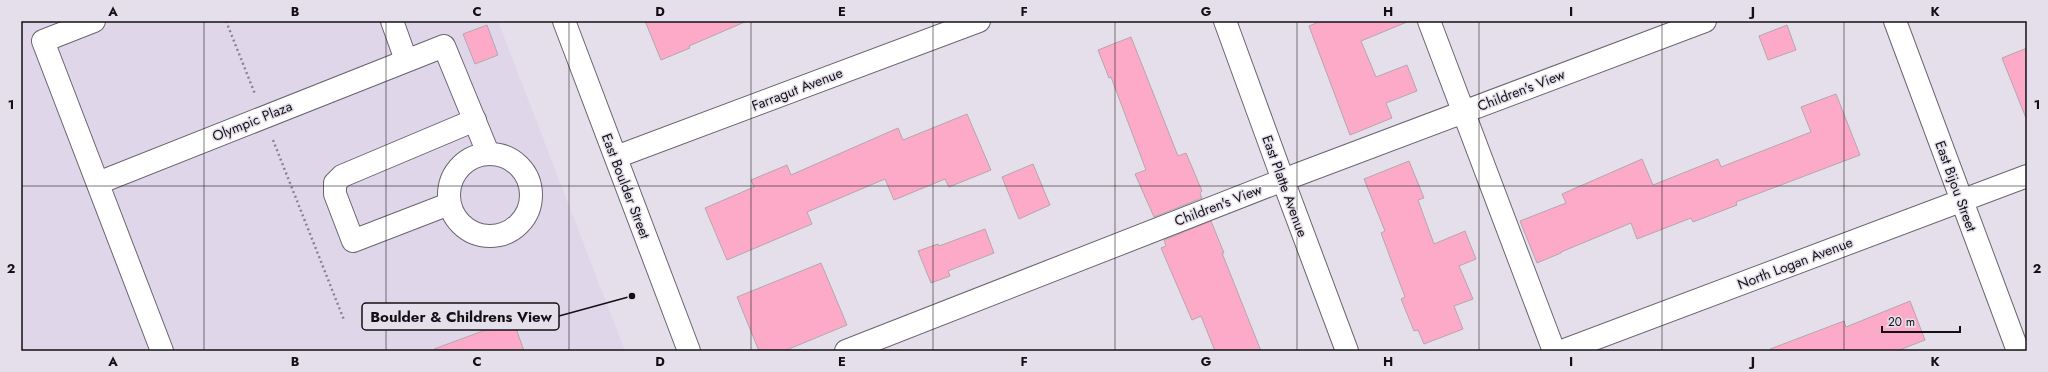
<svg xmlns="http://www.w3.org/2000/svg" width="2048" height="372" viewBox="0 0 2048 372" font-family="Jost,sans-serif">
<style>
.built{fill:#e0d6ea}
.building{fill:#fcaac8;stroke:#b5a7ac}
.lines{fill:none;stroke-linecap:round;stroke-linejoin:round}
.minor-casing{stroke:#6a6570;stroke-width:24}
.major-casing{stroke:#6a6570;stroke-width:24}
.path{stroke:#89858e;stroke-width:2.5;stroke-dasharray:2 3;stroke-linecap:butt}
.minor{stroke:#fff;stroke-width:22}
.major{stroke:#fff;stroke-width:22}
.grid{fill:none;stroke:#121014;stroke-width:1;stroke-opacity:0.55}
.labels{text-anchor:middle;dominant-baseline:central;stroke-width:3;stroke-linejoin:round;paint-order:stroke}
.street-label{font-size:14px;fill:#121014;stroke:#e5dfeb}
.leader{fill:none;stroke:#121014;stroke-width:1.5}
.callout-dot{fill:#121014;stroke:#e5dfeb;stroke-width:1.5}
.callout{fill:#e5dfeb;stroke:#121014;stroke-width:1.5}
.callout-label{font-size:15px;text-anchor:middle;font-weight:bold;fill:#121014}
.neatline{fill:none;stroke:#121014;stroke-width:1.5}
.grid-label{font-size:13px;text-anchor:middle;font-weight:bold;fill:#121014}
</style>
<rect width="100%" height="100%" fill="#e5dfeb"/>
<polygon class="built" points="21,21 498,21 625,351 21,351"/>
<g class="building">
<polygon points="645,21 747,21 689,46 690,48 661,60"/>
<polygon points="1321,21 1407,21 1407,22 1361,41 1376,77 1407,65 1417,91 1386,103 1392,118 1350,135 1309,26"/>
<polygon points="487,25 498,55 475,64 463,34"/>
<polygon points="1787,25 1796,50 1768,60 1759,36"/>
<polygon points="1131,37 1178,156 1186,153 1202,191 1200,193 1202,198 1154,217 1135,174 1146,170 1111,77 1109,78 1098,50"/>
<polygon points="2027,48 2027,117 2026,118 2002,58"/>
<polygon points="1836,94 1860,155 1736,202 1737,205 1693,222 1691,218 1637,239 1631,223 1561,252 1561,253 1537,263 1520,221 1566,203 1562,194 1642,159 1653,185 1718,159 1721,167 1811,132 1801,107"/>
<polygon points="967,114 991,170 949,187 945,179 894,200 885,179 807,212 812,224 727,260 705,208 754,187 751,180 787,165 791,175 898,128 903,140"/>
<polygon points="1409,161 1424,198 1418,200 1434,244 1465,231 1476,259 1459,266 1473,299 1454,306 1463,329 1424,344 1418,330 1414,331 1401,299 1405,297 1381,233 1385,231 1364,179"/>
<polygon points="1033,164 1050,205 1019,219 1002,177"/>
<polygon points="1211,221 1224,253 1222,253 1261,351 1215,351 1201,316 1192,320 1161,248 1166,246 1164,240"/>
<polygon points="985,229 994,253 948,271 950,276 931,283 918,251 938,244 939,246"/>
<polygon points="821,263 847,325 784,351 759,351 737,297"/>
<polygon points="1910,301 1925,340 1897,351 1771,351 1770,349 1844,321 1846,327"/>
<polygon points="513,320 524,351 435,351 434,349"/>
</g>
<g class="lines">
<defs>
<g id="minor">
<polyline points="94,21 43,41 162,351"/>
<polyline points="392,21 406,60"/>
<polyline points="564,21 689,351"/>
<polyline points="1429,21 1554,351"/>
<polyline points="1895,21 2018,351"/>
<circle cx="490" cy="195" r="41"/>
<polyline points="616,157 979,21"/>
<polyline points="98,183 444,46 488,153"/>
<polyline points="449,204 353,241 335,194 335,183 342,176 475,120"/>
<polyline points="846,351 1283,180 1705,21"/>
<polyline points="1562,351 2027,176"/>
</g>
<polyline id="major" points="1225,21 1283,180 1347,351"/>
</defs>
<use href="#minor" class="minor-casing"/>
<use href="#major" class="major-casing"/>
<g class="path">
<polyline points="226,21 255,94"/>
<polyline points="273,140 344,320"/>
</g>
<use href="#minor" class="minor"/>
<use href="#major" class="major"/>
</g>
<path class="grid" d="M204,21V351M386,21V351M569,21V351M751,21V351M933,21V351M1115,21V351M1297,21V351M1479,21V351M1662,21V351M1844,21V351M21,186H2027"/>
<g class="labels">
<g class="street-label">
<text transform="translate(797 89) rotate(-21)">Farragut Avenue</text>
<text transform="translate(1521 90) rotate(-21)">Children's View</text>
<text transform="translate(252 121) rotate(-22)">Olympic Plaza</text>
<text transform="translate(626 186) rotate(69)">East Boulder Street</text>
<text transform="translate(1285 186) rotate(70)">East Platte Avenue</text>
<text transform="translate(1956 186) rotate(70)">East Bijou Street</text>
<text transform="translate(1218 205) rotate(-21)">Children's View</text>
<text transform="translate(1795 263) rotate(-21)">North Logan Avenue</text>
</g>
</g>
<path class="leader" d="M632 296L559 316"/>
<circle class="callout-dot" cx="632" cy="296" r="4"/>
<rect class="callout" x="362" y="303" width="197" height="27" rx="4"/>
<g class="callout-label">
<text x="461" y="322">Boulder &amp; Childrens View</text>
</g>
<rect width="2048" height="372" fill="none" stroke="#e5dfeb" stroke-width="44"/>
<path d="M1882 326v6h78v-6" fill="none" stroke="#121014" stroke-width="2"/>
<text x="1888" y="326" font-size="12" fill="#121014" stroke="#e5dfeb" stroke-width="3" paint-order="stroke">20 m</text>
<rect x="22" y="22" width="2004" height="328" class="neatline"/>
<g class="grid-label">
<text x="113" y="16">A</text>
<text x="295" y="16">B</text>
<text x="477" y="16">C</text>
<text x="660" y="16">D</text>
<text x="842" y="16">E</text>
<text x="1024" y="16">F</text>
<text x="1206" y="16">G</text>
<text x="1388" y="16">H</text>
<text x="1571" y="16">I</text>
<text x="1753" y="16">J</text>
<text x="1935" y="16">K</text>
<text x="11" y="109">1</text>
<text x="2037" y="109">1</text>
<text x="11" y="273">2</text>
<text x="2037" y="273">2</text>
<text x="113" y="366">A</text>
<text x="295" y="366">B</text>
<text x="477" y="366">C</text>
<text x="660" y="366">D</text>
<text x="842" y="366">E</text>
<text x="1024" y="366">F</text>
<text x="1206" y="366">G</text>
<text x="1388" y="366">H</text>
<text x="1571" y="366">I</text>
<text x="1753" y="366">J</text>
<text x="1935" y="366">K</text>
</g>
</svg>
